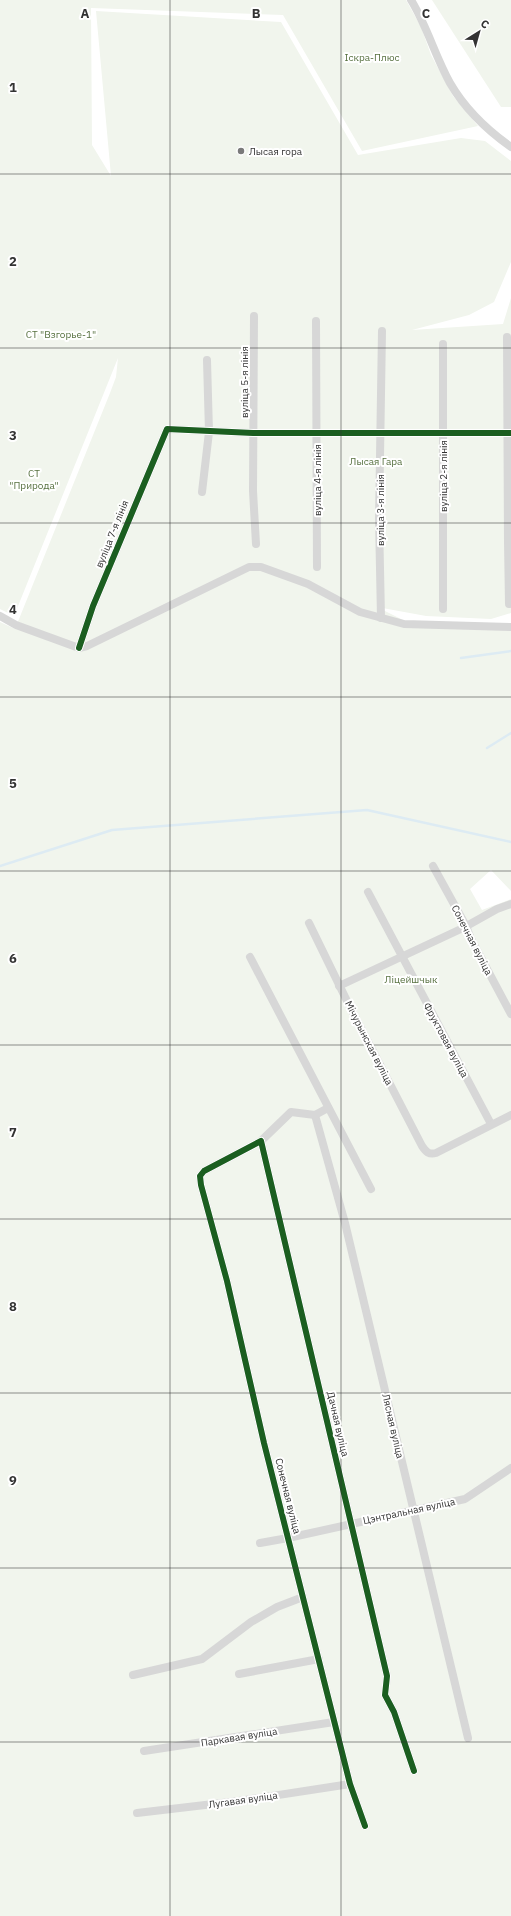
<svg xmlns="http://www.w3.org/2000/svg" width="511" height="1916" viewBox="0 0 511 1916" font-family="'IBM Plex Sans',sans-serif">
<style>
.green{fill:#f1f5ed}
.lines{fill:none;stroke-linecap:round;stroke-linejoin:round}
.stream{stroke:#ddebf3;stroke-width:2.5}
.street{stroke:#d7d7d7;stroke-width:8}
.cycleway-casing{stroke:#fff;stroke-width:8}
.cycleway{stroke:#1b5e20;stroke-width:6}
.grid{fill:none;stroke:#333;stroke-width:1;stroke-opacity:0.55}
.poi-dot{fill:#7a7a7a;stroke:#fff;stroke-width:1.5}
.labels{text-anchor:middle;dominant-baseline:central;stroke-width:4;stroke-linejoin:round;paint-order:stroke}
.park-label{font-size:10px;fill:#56703f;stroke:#fff}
.poi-label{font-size:10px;fill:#333;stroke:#fff;text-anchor:start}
.street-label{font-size:10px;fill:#333;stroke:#fff}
.grid-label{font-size:13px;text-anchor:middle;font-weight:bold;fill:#333;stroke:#fff;stroke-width:4;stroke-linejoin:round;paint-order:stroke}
</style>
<rect width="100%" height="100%" fill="#fff"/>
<g class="green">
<polygon points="0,0 406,0 421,27 431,55 453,96 478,126 362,151 283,15 91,8 92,145 111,176 96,11 281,22 358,155 461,138 485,141 511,161 511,262 494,302 469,315 412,330 503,324 511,298 511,613 491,619 426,616 377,607 415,626 511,629 511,891 491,870 470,889 482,910 511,899 511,1916 0,1916 0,622 15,629 110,393 116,377 118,358 14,616 0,609"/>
<polygon points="432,0 511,0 511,107 501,107"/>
</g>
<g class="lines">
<g class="stream">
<polyline points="461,658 511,651"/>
<polyline points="487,748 511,733"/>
<polyline points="0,866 112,830 367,810 511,842"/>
</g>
<g class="street">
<path d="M411,0C427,26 435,56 450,83C465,109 487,130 511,147"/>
<polyline points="254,316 253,491 256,544"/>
<polyline points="316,321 317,567"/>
<polyline points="507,337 508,542 509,604"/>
<polyline points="443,344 443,609"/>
<polyline points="202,492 209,432 207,360"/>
<polyline points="0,616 16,625 79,648 87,646 249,567 261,567 308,584 360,612 404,624 511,627"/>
<polyline points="381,618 379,519 382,331"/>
<polyline points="79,648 93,606 167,429 253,433 511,433"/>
<polyline points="433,866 466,926 471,939 511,1014"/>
<polyline points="368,892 491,1124"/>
<path d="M309,923L347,1001L422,1146C426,1152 429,1155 436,1153L511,1115"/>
<polyline points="250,957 371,1189"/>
<polyline points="339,986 463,928 497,909 511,904"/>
<polyline points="315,1115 345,1223 468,1738"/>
<polyline points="261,1141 291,1112 315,1115 328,1108"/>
<polyline points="260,1543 288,1538 465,1499 511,1468"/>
<polyline points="239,1674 319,1659"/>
<polyline points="133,1675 202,1659 251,1622 277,1607 303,1597"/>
<polyline points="144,1751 334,1722"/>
<polyline points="137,1813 239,1801 350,1784"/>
<polyline points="365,1826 350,1784 264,1443 227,1281 201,1185 200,1176 204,1171 261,1141 387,1676 385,1695 394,1712 414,1771"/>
</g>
<defs>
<g id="cycleway">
<polyline points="79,648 93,606 167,429 253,433 511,433"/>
<polyline points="365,1826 350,1784 264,1443 227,1281 201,1185 200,1176 204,1171 261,1141 387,1676 385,1695 394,1712 414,1771"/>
</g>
</defs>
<use href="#cycleway" class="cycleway-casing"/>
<use href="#cycleway" class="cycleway"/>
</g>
<path class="grid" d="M170,0V1916M341,0V1916M0,174H511M0,348H511M0,523H511M0,697H511M0,871H511M0,1045H511M0,1219H511M0,1393H511M0,1568H511M0,1742H511"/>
<circle class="poi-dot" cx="241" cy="151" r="4"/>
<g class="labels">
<g class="park-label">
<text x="372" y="57">Іскра-Плюс</text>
<text x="61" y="334">СТ "Взгорье-1"</text>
<text x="376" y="461">Лысая Гара</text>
<text x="34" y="473">СТ<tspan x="34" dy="12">"Природа"</tspan></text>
<text x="411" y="979">Ліцейшчык</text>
</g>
<g class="poi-label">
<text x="249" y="151">Лысая гора</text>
</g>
<g class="street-label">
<text transform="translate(244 382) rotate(-90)">вуліца 5-я лінія</text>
<text transform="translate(443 476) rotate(-90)">вуліца 2-я лінія</text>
<text transform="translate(317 480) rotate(-90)">вуліца 4-я лінія</text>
<text transform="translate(380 510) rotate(-90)">вуліца 3-я лінія</text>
<text transform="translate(112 534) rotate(-68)">вуліца 7-я лінія</text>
<text transform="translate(472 940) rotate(63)">Сонечная вуліца</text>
<text transform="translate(446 1040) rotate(62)">Фруктовая вуліца</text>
<text transform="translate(369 1043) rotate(63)">Мічурынская вуліца</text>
<text transform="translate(338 1424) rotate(77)">Дачная вуліца</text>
<text transform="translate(393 1426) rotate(77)">Лясная вуліца</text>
<text transform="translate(288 1496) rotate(76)">Сонечная вуліца</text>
<text transform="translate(409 1511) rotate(-12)">Цэнтральная вуліца</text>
<text transform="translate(239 1737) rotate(-9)">Паркавая вуліца</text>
<text transform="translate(243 1800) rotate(-8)">Лугавая вуліца</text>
</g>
</g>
<g class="grid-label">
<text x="85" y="18">A</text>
<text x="256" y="18">B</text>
<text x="426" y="18">C</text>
<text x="13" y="92">1</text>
<text x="13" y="266">2</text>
<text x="13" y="440">3</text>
<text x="13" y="614">4</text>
<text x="13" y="788">5</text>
<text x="13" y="963">6</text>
<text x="13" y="1137">7</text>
<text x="13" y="1311">8</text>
<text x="13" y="1485">9</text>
</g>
<g transform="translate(479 32) rotate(37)" stroke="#ffffff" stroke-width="3" paint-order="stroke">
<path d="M0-3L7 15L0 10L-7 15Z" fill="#333333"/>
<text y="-6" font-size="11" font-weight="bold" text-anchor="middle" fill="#333333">С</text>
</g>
</svg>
